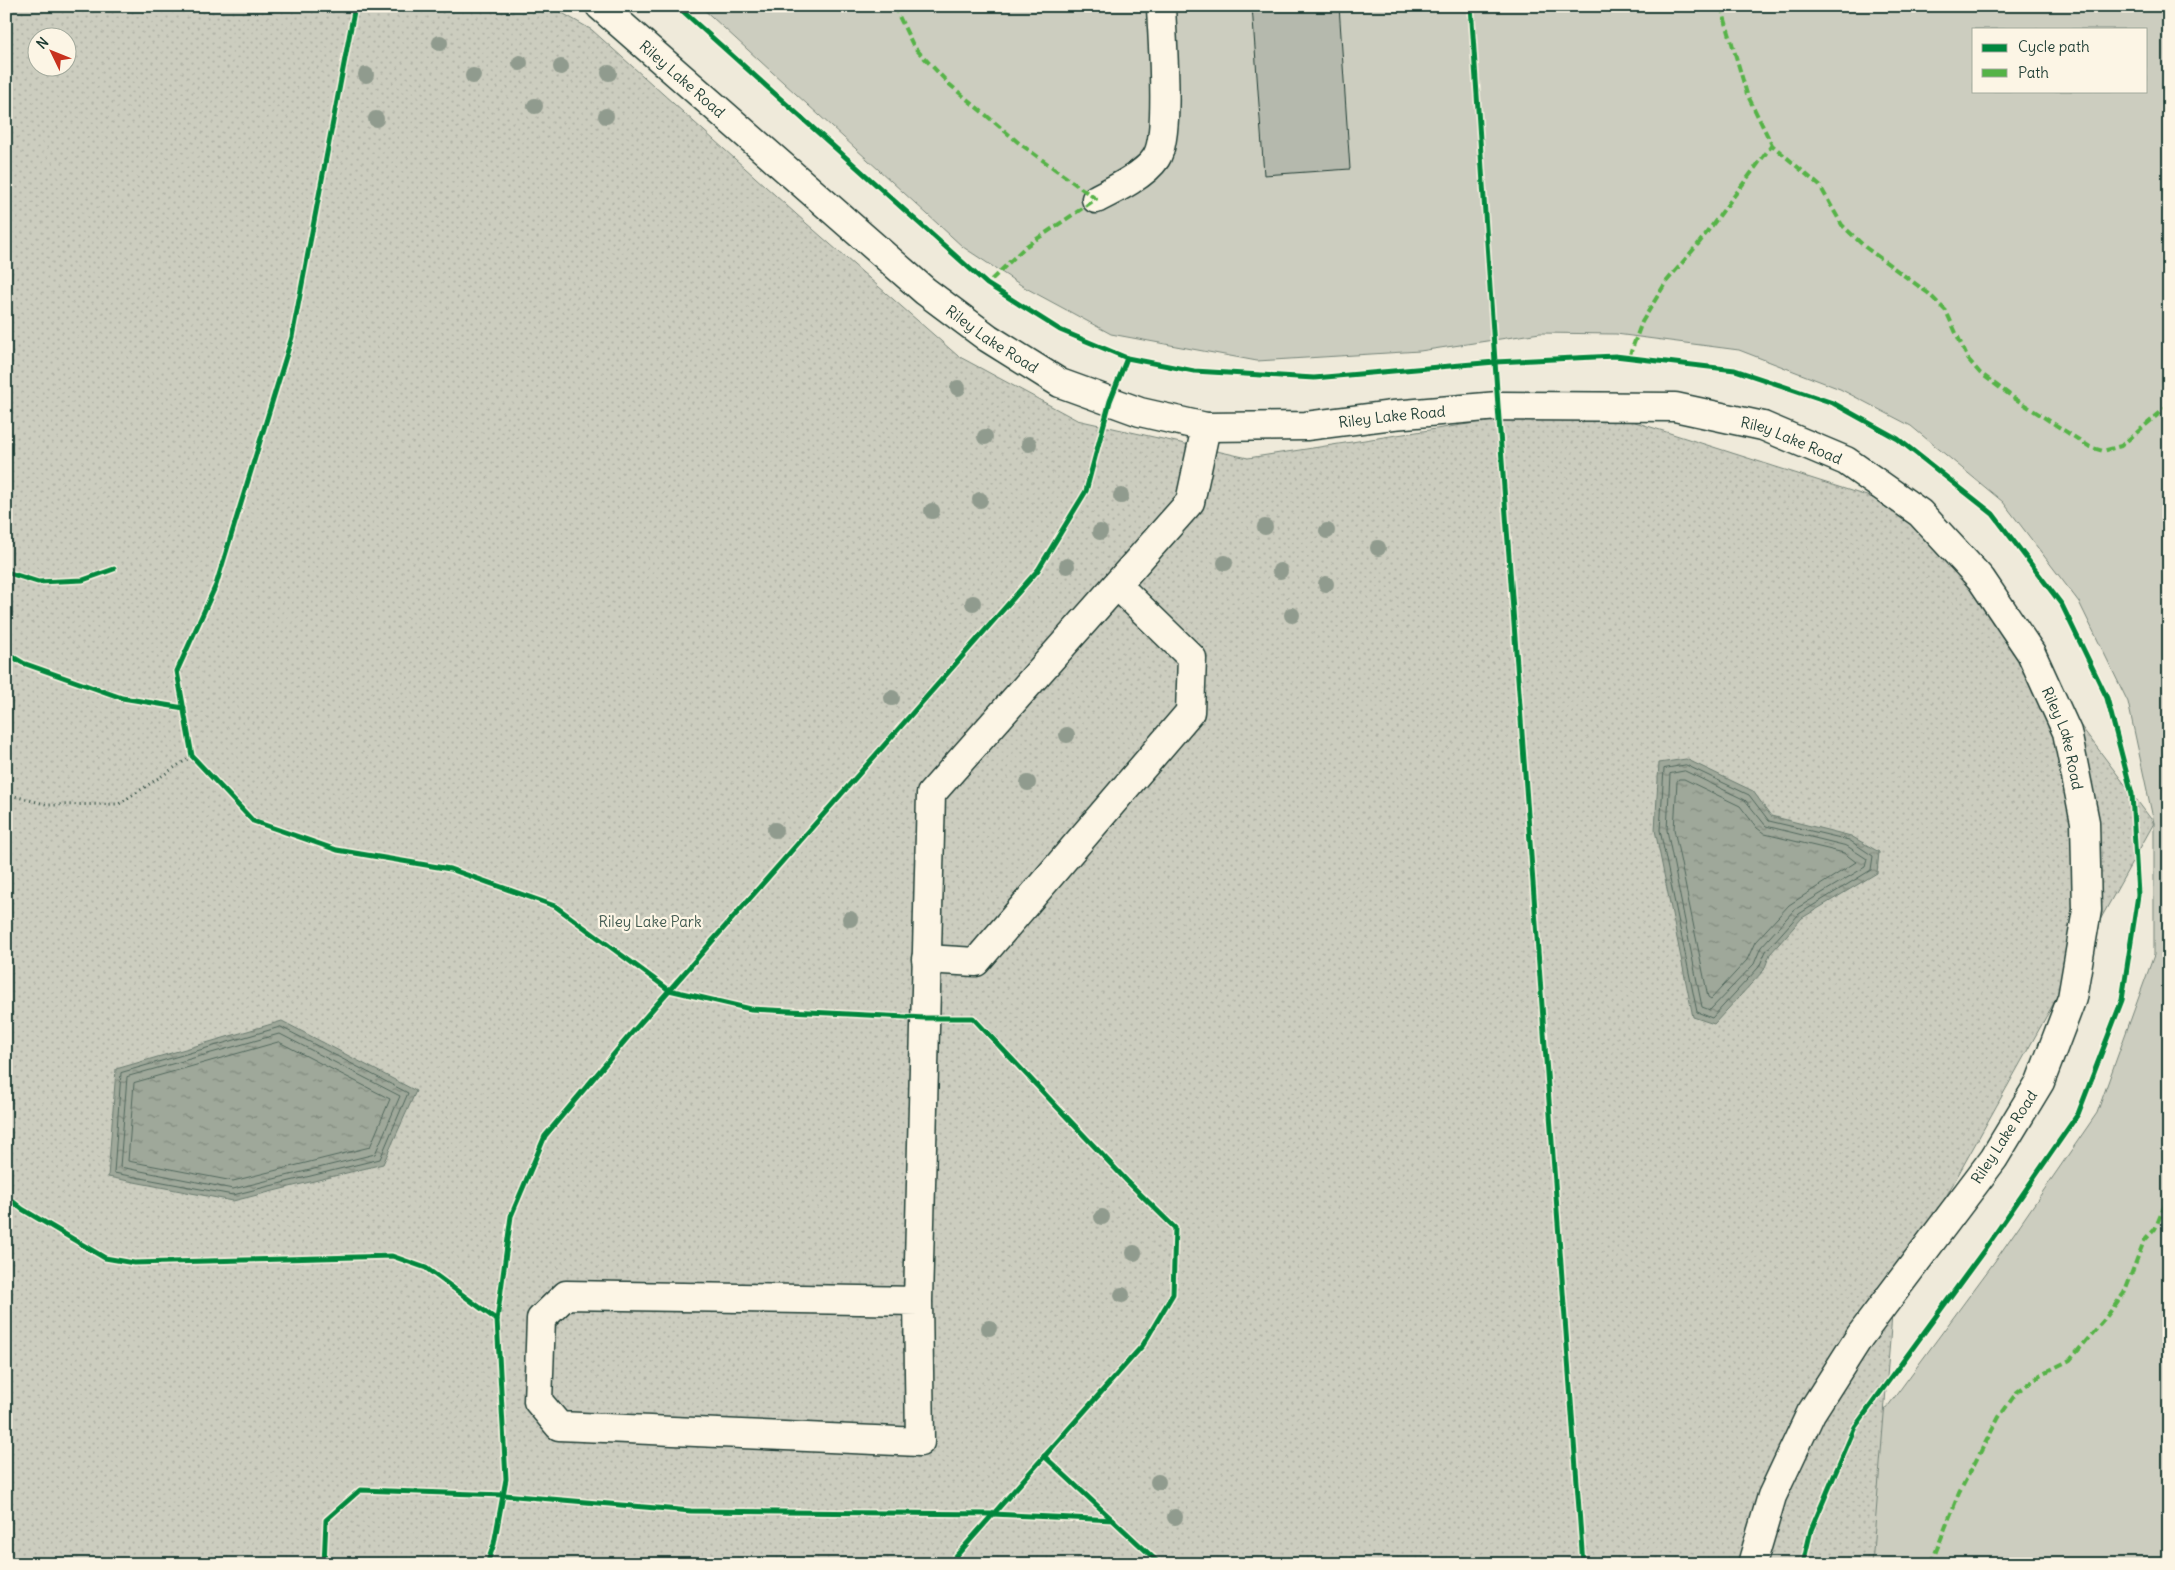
<svg xmlns="http://www.w3.org/2000/svg" width="2175" height="1570" viewBox="0 0 2175 1570" font-family="Delius,sans-serif">
<style>
.grass{fill:#cccdbf;stroke:#76857a;fill-rule:evenodd}
.park{fill:url(#park-dots);stroke:#76857a;fill-rule:evenodd}
.water{fill:url(#water-ripples);stroke:#6c7d71}
.lines{fill:none;stroke-linecap:round;stroke-linejoin:round}
.shore{stroke:#52685d;stroke-width:1}
.building{fill:#b5b9ad;stroke:#1f3d34}
.minor-casing{stroke:#1f3d34;stroke-width:31}
.path{stroke:#1f3d34;stroke-width:3;stroke-dasharray:1 4;stroke-linecap:butt}
.minor{stroke:#fcf5e5;stroke-width:28}
.quiet{stroke:#55b346;stroke-width:4;stroke-dasharray:8 4;stroke-linecap:butt}
.cycleway-casing{stroke:#fcf5e5;stroke-width:8}
.cycleway{stroke:#00873e;stroke-width:5}
.tree{fill:#909b8e}
.labels{text-anchor:middle;dominant-baseline:central;stroke-width:4.5;stroke-linejoin:round;paint-order:stroke}
.street-label{font-size:15px;fill:#1f3d34;stroke:#fcf5e5}
.park-label{font-size:15px;fill:#425a50;stroke:#fcf5e5}
</style>
<defs>
<pattern id="park-dots" width="8" height="8" patternUnits="userSpaceOnUse" patternTransform="scale(1.25)"><rect width="8" height="8" fill="#cccdbf"/><path d="M2 2h.1M6 6h.1" fill="none" stroke="#afb1a5" stroke-width="1.8" stroke-linecap="round"/></pattern>
<pattern id="water-ripples" width="26" height="14" patternUnits="userSpaceOnUse" patternTransform="scale(1.25)"><rect width="26" height="14" fill="#9fa89a"/><path d="M2 4q2-2 4 0t4 0M15 11q2-2 4 0t4 0" fill="none" stroke="#818a7e"/></pattern>
</defs>
<rect width="100%" height="100%" fill="#efeada"/>
<filter id="ink" filterUnits="userSpaceOnUse"><feTurbulence type="fractalNoise" baseFrequency=".02" numOctaves="2"/><feDisplacementMap in="SourceGraphic" scale="10" xChannelSelector="R" yChannelSelector="G"/><feConvolveMatrix kernelMatrix="1 2 1 2 8 2 1 2 1" color-interpolation-filters="sRGB"/></filter>
<g filter="url(#ink)">
<path class="grass" d="M700,6H2169V1564H1820L1874,1425L1995,1261L2097,1113L2154,955V823L2128,702L2079,602L2003,502L1911,426L1840,389L1739,350L1616,334L1540,333L1420,351L1257,361L1111,334L1024,287L963,247ZM1974,29H2146V91H1974Z"/>
<path class="park" d="M6,6H550L592,30L806,223L958,356L1077,420L1248,458L1585,406L1920,513L2154,823L1894,1290L1872,1564H6ZM38,38H68V68H38Z"/>
<g class="water">
<polygon points="1686,759 1753,791 1771,816 1851,836 1879,852 1877,873 1802,918 1770,954 1764,970 1714,1024 1693,1017 1655,830 1659,763"/>
<polygon points="282,1021 416,1091 383,1164 233,1201 108,1177 116,1069"/>
</g>
<g class="lines">
<g class="shore">
<polygon points="1686,765 1749,795 1769,821 1849,840 1873,856 1871,870 1799,914 1766,951 1759,967 1712,1018 1697,1012 1660,830 1664,769"/>
<polygon points="1685,771 1745,800 1766,826 1847,846 1867,859 1865,867 1794,910 1761,947 1754,964 1710,1010 1702,1007 1667,830 1670,774"/>
<polygon points="1679,779 1684,779 1740,806 1757,828 1765,834 1844,853 1856,862 1789,905 1755,942 1747,960 1711,999 1708,997 1674,829 1677,782"/>
<polygon points="281,1027 408,1093 380,1159 233,1195 114,1173 121,1073"/>
<polygon points="280,1034 400,1096 375,1154 233,1189 120,1167 127,1077"/>
<polygon points="279,1042 390,1099 370,1147 233,1181 128,1161 134,1083"/>
</g>
</g>
<polygon class="building" points="1252,6 1339,6 1350,169 1264,175"/>
<g class="lines">
<defs>
<g id="minor">
<path id="s1" d="M600,6L925,291L988,338L1060,383L1140,412L1206,427L1306,426L1393,415L1498,406L1675,407L1763,426L1846,461L1920,513L1981,579L2031,653L2067,732L2085,822L2087,910L2072,998L2040,1082L1994,1158L1860,1336L1811,1413L1772,1496L1752,1564"/>
<path d="M1096,199C1114,190 1145,175 1156,158C1171,135 1162,38 1161,6"/>
<polyline points="926,959 976,962 1190,712 1192,658 1117,585"/>
<polyline points="918,1301 920,1442 559,1426 538,1401 541,1319 566,1295 918,1301 931,794 1190,502 1206,427"/>
</g>
</defs>
<use href="#minor" class="minor-casing"/>
<polyline class="path" points="6,794 49,805 119,804 192,756"/>
<use href="#minor" class="minor"/>
<g class="quiet">
<polyline points="894,6 914,47 949,84 1019,143 1096,199 1025,247 987,284"/>
<polyline points="1721,6 1747,94 1772,145 1820,186 1842,225 1865,247 1928,293 1946,311 1968,359 1980,373 2014,398 2090,447 2103,451 2121,446 2169,405"/>
<polyline points="1629,357 1642,322 1666,282 1699,243 1772,145"/>
<polyline points="1931,1564 1959,1493 1999,1417 2017,1392 2040,1375 2070,1360 2104,1320 2124,1293 2144,1241 2155,1229 2169,1195"/>
</g>
<defs>
<g id="cycleway">
<polyline points="355,6 292,337 216,585 177,671 192,756 253,821 337,850 450,869 555,906 669,990 751,1009 925,1018 973,1018 1127,1181 1175,1228 1173,1294 1143,1345 949,1564"/>
<polyline points="677,6 987,284 1060,330 1127,358 1194,371 1314,378 1495,362 1615,356 1735,370 1833,403 1898,439 1993,514 2062,605 2107,698 2132,794 2138,895 2122,1000 2078,1114 1985,1249 1855,1427 1811,1530 1803,1564"/>
<polyline points="1471,6 1498,406 1583,1564"/>
<polyline points="6,572 38,582 83,580 114,569"/>
<polyline points="6,653 23,663 122,698 184,708"/>
<polyline points="6,1196 22,1209 105,1258 134,1263 392,1256 426,1268 497,1320"/>
<polyline points="1044,1456 1160,1564"/>
<polyline points="324,1564 326,1520 360,1490 504,1495 691,1511 992,1514 1114,1520"/>
<polyline points="487,1564 494,1544 506,1479 497,1320 511,1216 545,1136 629,1036 1038,570 1086,491 1110,401 1127,358"/>
</g>
</defs>
<use href="#cycleway" class="cycleway-casing"/>
<use href="#cycleway" class="cycleway"/>
</g>
<g class="tree">
<circle cx="440" cy="43" r="8"/>
<circle cx="520" cy="63" r="8"/>
<circle cx="561" cy="67" r="8"/>
<circle cx="609" cy="73" r="8"/>
<circle cx="366" cy="75" r="8"/>
<circle cx="473" cy="76" r="8"/>
<circle cx="535" cy="106" r="8"/>
<circle cx="606" cy="116" r="8"/>
<circle cx="376" cy="119" r="8"/>
<circle cx="958" cy="388" r="8"/>
<circle cx="985" cy="437" r="8"/>
<circle cx="1029" cy="444" r="8"/>
<circle cx="1121" cy="496" r="8"/>
<circle cx="980" cy="500" r="8"/>
<circle cx="932" cy="511" r="8"/>
<circle cx="1265" cy="527" r="8"/>
<circle cx="1327" cy="531" r="8"/>
<circle cx="1100" cy="532" r="8"/>
<circle cx="1378" cy="548" r="8"/>
<circle cx="1225" cy="563" r="8"/>
<circle cx="1067" cy="566" r="8"/>
<circle cx="1280" cy="571" r="8"/>
<circle cx="1326" cy="584" r="8"/>
<circle cx="973" cy="603" r="8"/>
<circle cx="1292" cy="615" r="8"/>
<circle cx="892" cy="698" r="8"/>
<circle cx="1067" cy="735" r="8"/>
<circle cx="1028" cy="783" r="8"/>
<circle cx="775" cy="830" r="8"/>
<circle cx="850" cy="919" r="8"/>
<circle cx="1102" cy="1217" r="8"/>
<circle cx="1134" cy="1253" r="8"/>
<circle cx="1122" cy="1295" r="8"/>
<circle cx="989" cy="1328" r="8"/>
<circle cx="1158" cy="1482" r="8"/>
<circle cx="1175" cy="1517" r="8"/>
</g>
</g>
<g class="labels">
<g class="street-label">
<text stroke="none"><textPath href="#s1" startOffset="110">Riley Lake Road</textPath></text>
<text stroke="none"><textPath href="#s1" startOffset="515">Riley Lake Road</textPath></text>
<text stroke="none"><textPath href="#s1" startOffset="935">Riley Lake Road</textPath></text>
<text stroke="none"><textPath href="#s1" startOffset="1340">Riley Lake Road</textPath></text>
<text stroke="none"><textPath href="#s1" startOffset="1760">Riley Lake Road</textPath></text>
<text transform="translate(2004 1137) rotate(-57)">Riley Lake Road</text>
</g>
<g class="park-label">
<text x="650" y="921">Riley Lake Park</text>
</g>
</g>
<rect width="2175" height="1570" fill="none" stroke="#fcf5e5" stroke-width="25"/>
<rect x="12" y="12" width="2150" height="1545" fill="none" stroke="#1f3d34" stroke-width="2" filter="url(#ink)"/>
<rect x="1972" y="28" width="175" height="65" fill="#fcf5e5" stroke="#a4ab9e"/>
<rect x="1982" y="44" width="25" height="8" fill="#00873e" stroke="#a4ab9e"/>
<text x="2018" y="52" font-size="15" fill="#1f3d34">Cycle path</text>
<rect x="1982" y="69" width="25" height="8" fill="#55b346" stroke="#a4ab9e"/>
<text x="2018" y="78" font-size="15" fill="#1f3d34">Path</text>
<g transform="translate(52 52) rotate(313)"><circle r="24" fill="#fcf5e5" stroke="#a4ab9e"/>
<path d="M0-4L9 19L0 12L-9 19Z" fill="#c8321e"/>
<text y="-8" font-size="14" font-weight="bold" text-anchor="middle" fill="#1f3d34">N</text>
</g>
</svg>
